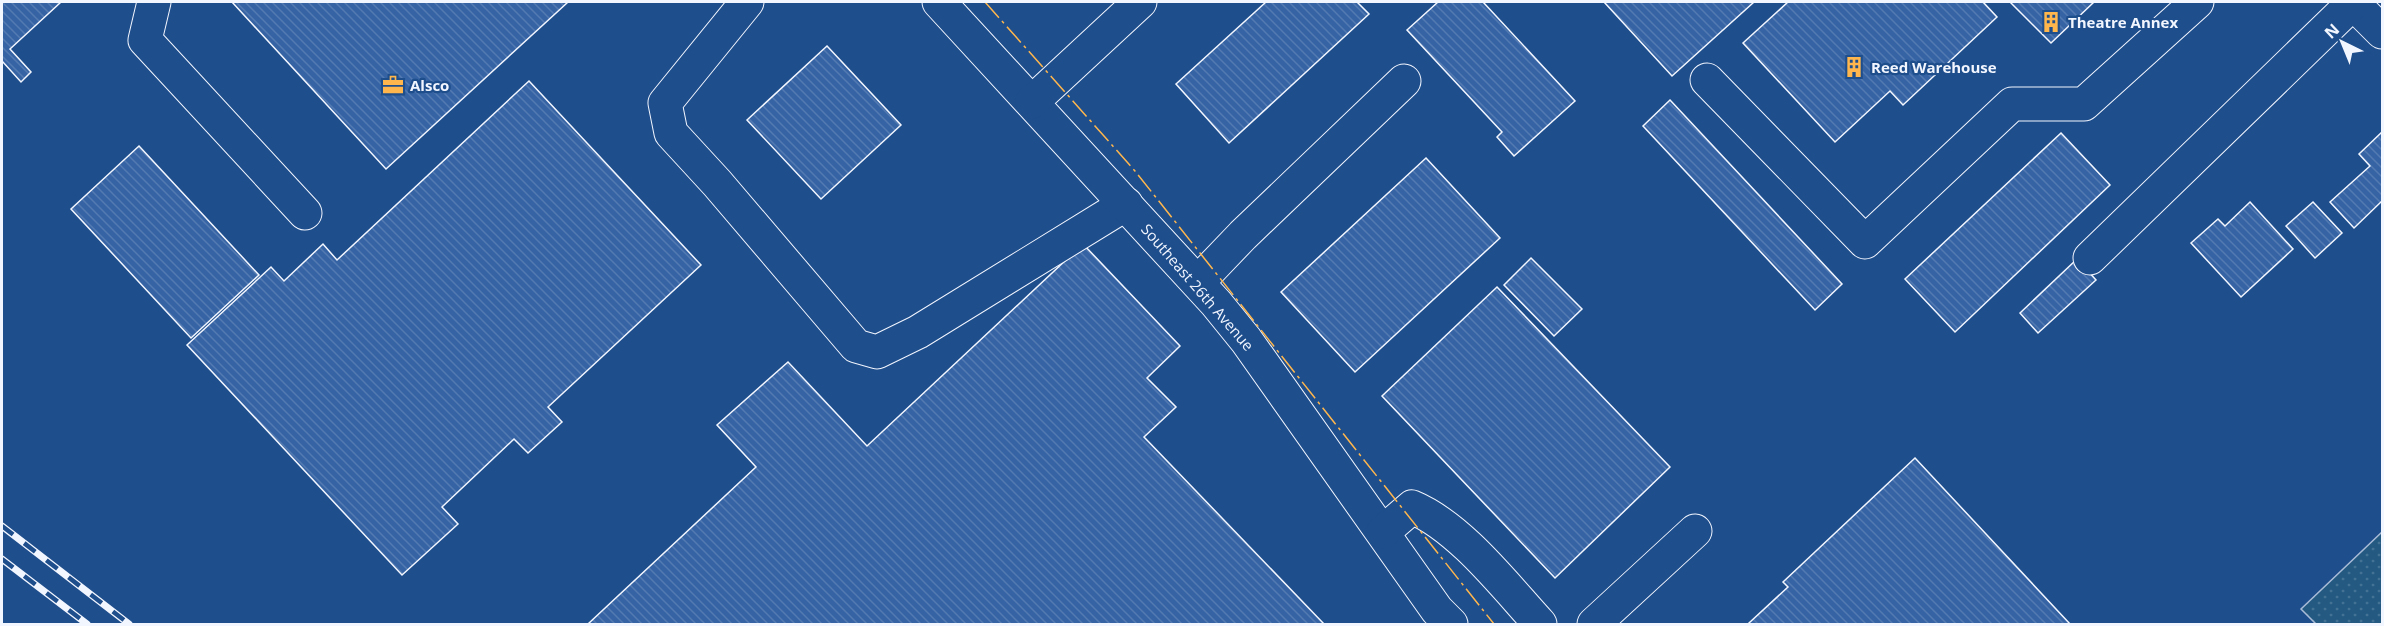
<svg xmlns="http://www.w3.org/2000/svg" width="2384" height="626" viewBox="0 0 2384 626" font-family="'Open Sans',sans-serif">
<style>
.green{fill:url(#green-dots);stroke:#a8bbd7;stroke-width:1.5}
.building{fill:url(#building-back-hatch);stroke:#f2f6ff;stroke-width:1.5}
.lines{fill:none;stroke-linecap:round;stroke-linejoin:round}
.minor-casing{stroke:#f2f6ff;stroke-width:35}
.minor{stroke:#1f4e8c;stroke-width:33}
.rail-casing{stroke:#f2f6ff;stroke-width:7}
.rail{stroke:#1f4e8c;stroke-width:4.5;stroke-dasharray:14;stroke-linecap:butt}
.power{stroke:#ffb74d;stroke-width:1.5;stroke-dasharray:21 4.5 3 4.5;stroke-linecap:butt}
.labels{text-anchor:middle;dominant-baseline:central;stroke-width:4.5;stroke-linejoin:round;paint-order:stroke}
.poi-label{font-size:15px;font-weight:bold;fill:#f2f6ff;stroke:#1f4e8c;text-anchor:start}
.street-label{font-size:15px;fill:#f2f6ff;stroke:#1f4e8c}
</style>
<defs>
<pattern id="green-dots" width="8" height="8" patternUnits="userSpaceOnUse" patternTransform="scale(1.5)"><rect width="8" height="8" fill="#245a82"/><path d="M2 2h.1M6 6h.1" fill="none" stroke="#447295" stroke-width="1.8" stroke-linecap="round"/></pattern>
<pattern id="building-back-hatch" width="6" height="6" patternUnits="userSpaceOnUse" patternTransform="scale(1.5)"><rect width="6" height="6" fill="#3563a3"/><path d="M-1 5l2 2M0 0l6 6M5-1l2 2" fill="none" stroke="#537ab1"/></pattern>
</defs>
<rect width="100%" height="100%" fill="#1f4e8c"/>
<polygon class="green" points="2382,532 2382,624 2316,624 2301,609"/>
<g class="building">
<polygon points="2,2 61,2 10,49 31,72 21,82 2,61"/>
<polygon points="232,2 568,2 386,169"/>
<polygon points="1266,2 1357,2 1369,14 1229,143 1176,84"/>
<polygon points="1438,2 1483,2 1575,101 1514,156 1497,137 1502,132 1407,30"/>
<polygon points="1604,2 1754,2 1672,76"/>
<polygon points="1788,2 1983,2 1997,17 1903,105 1890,91 1835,142 1743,43"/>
<polygon points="2010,2 2094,2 2051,43"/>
<polygon points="827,46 901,125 821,199 747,120"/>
<polygon points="529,81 701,265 548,407 562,422 528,453 514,439 442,507 458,524 402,575 187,345 271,267 284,281 323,244 337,260"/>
<polygon points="1670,100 1842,284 1815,310 1643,126"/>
<polygon points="2382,132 2382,201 2354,228 2330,202 2370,166 2359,154"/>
<polygon points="2061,133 2110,185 1955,332 1905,279"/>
<polygon points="139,146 259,275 191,338 71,209"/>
<polygon points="1426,158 1500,238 1355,372 1281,292"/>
<polygon points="2250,202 2293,249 2241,297 2191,243 2218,219 2225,226"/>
<polygon points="2313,202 2342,233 2315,258 2286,226"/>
<polygon points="1083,244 1180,346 1147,378 1176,407 1144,437 1324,624 588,624 756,467 717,425 788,362 867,446"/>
<polygon points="1531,258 1582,309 1554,336 1504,285"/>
<polygon points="2077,259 2096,280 2038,333 2020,313"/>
<polygon points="1497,287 1670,467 1555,578 1382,396"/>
<polygon points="1915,458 2070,624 1750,624 1749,623 1788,587 1783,582"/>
</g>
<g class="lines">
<defs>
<g id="minor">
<polyline points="154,2 145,40 305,213"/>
<polyline points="747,2 665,103 671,133 717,183 856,346 877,352 918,332 1126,204"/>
<polyline points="939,2 1216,303 1246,340 1437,610 1451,624"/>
<polyline points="2352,2 2382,32"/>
<polyline points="1707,80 1865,242 2012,104 2084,104 2197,2"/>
<polyline points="1032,102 1140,2"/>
<polyline points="2090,258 2353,3"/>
<polyline points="1198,282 1243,235 1404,81"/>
<path d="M1383,532L1412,507C1460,527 1505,586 1540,624"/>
<polyline points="1594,624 1695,531"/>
</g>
</defs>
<use href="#minor" class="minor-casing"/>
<use href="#minor" class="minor"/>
<defs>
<g id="rail">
<polyline points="2,526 129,624"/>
<polyline points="2,559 87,624"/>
</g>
</defs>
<use href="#rail" class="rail-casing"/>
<use href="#rail" class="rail"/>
<polyline class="power" points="985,2 1135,171 1494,624"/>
</g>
<defs>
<symbol id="building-bare" viewBox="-9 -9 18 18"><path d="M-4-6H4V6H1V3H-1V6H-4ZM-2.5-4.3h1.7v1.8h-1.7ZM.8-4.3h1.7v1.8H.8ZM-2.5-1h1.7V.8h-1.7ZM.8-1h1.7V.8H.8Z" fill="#ffb74d" stroke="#1f4e8c" stroke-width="2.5" paint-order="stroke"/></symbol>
<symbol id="office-bare" viewBox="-9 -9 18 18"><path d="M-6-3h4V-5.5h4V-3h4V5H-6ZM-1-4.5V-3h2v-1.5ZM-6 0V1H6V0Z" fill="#ffb74d" stroke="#1f4e8c" stroke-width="2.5" paint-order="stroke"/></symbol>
</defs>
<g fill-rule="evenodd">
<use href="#building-bare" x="2036" y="7" width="30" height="30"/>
<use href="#building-bare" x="1839" y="52" width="30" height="30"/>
<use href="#office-bare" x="378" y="70" width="30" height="30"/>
</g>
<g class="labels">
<g class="poi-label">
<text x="2068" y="22">Theatre Annex</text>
<text x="1871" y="67">Reed Warehouse</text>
<text x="410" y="85">Alsco</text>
</g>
<g class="street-label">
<text transform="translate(1198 287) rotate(49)">Southeast 26th Avenue</text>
</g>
</g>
<rect width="2384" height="626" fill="none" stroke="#f2f6ff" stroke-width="6"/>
<g transform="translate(2342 42) rotate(317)" stroke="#1f4e8c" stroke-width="4.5" paint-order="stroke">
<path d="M0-4.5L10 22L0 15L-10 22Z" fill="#f2f6ff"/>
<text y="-9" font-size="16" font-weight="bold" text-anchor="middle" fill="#f2f6ff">N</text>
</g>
</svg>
